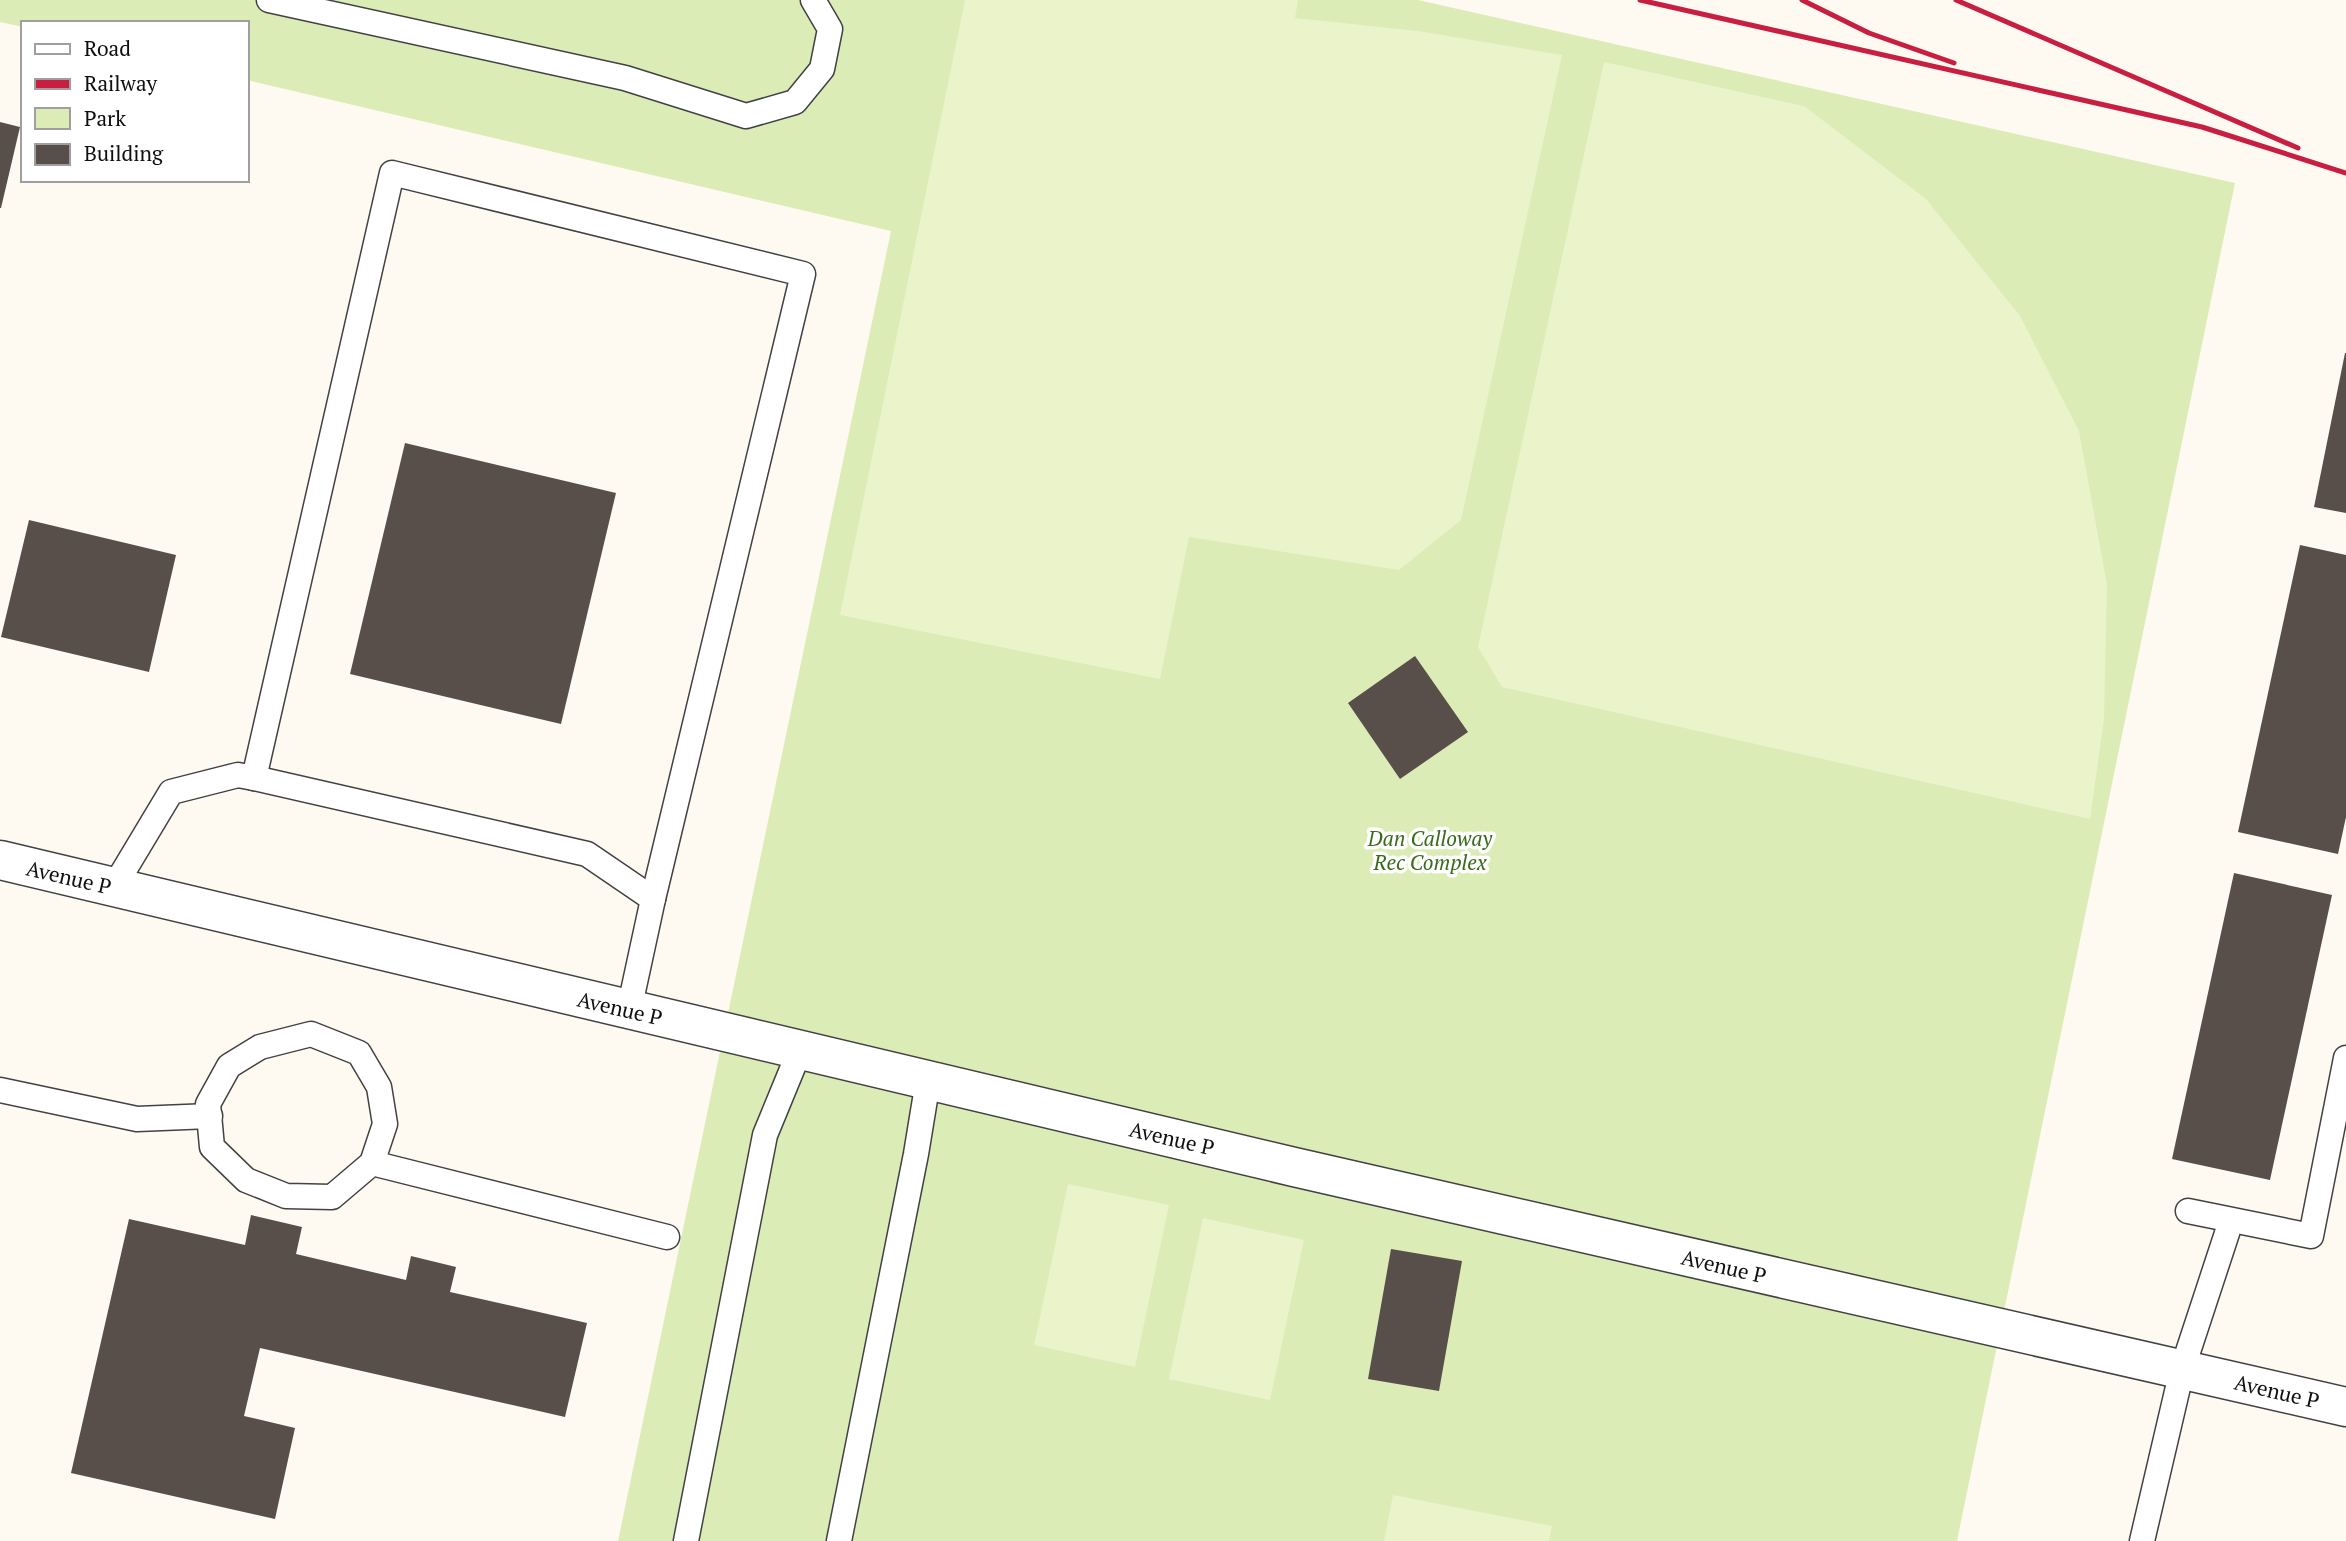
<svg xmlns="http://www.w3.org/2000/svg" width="2346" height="1541" viewBox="0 0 2346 1541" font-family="'PT Serif',serif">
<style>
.green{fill:#dbecb7}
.pitch{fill:#ebf3ca}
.building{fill:#584e4a}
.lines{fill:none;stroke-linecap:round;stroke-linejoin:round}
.service-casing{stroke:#424242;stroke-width:27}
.minor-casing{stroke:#424242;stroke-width:41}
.service{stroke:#fff;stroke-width:24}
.minor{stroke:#fff;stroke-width:38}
.rail{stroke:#c81e41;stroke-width:5}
.labels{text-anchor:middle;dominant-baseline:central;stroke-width:7;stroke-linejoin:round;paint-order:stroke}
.park-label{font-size:21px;font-style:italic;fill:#386b1a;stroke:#fff}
.street-label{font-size:21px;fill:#0f0f0f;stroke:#fff}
</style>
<rect width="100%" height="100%" fill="#fffaf1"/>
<polygon class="green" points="0,0 1418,0 2235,183 1957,1541 618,1541 891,231 247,80 247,23 23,23 23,27 0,22"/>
<g class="pitch">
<polygon points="965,0 1298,0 1295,18 1418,31 1562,55 1461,520 1399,570 1189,537 1160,679 840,615"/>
<polygon points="1604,62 1804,106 1926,199 2020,316 2079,431 2107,585 2104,719 2090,819 1502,687 1478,647"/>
<polygon points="1068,1184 1169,1205 1135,1367 1034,1345"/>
<polygon points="1203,1218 1304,1240 1270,1400 1169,1379"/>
<polygon points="1393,1495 1552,1526 1549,1541 1384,1541"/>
</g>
<g class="building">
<polygon points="0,122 20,127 1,208 0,208"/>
<polygon points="2345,353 2346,353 2346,513 2314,507"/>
<polygon points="405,443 616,493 561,724 350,674"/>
<polygon points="29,520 176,555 149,672 1,637"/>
<polygon points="2300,545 2346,555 2346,817 2338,854 2238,832"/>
<polygon points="1415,656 1468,732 1400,779 1348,703"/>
<polygon points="2234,873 2332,895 2270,1180 2172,1159"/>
<polygon points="251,1215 302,1227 296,1254 406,1280 411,1256 456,1267 450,1292 587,1323 565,1417 260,1348 244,1416 295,1428 275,1519 71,1473 129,1219 245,1245"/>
<polygon points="1391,1249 1462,1261 1439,1391 1368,1379"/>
</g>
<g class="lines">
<defs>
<g id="service">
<polyline points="269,0 625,78 746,116 795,102 822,69 830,29 813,0"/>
<polyline points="254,778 392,173 803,274 653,899"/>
<polyline points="114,887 171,792 238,775 254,778 587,854 653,899 629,1010"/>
<polyline points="0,1090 137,1119 210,1116"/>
<polyline points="372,1163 385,1124 379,1087 359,1053 311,1034 260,1047 229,1066 208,1104 212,1147 246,1180 286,1196 332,1197 372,1163 667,1237"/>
<polyline points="2188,1211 2311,1236 2346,1058"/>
<polyline points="686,1541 765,1135 800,1050"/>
<polyline points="839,1541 916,1154 928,1081"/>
<polyline points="2142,1541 2182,1370 2231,1221"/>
</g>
<polyline id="minor" points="0,860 1294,1167 2346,1407"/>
</defs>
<use href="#service" class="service-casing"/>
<use href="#minor" class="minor-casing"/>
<use href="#service" class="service"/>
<use href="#minor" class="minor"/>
<g class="rail">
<polyline points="1640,0 2202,127 2346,173"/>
<polyline points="1802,0 1869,33 1954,63"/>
<polyline points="1956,0 2298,148"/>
</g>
</g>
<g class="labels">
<g class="park-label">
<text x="1430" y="838">Dan Calloway<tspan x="1430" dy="24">Rec Complex</tspan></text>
</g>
<g class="street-label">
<text transform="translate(69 877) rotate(13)">Avenue P</text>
<text transform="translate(620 1008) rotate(13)">Avenue P</text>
<text transform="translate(1172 1138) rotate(13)">Avenue P</text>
<text transform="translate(1724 1266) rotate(13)">Avenue P</text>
<text transform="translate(2277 1391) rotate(13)">Avenue P</text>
</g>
</g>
<rect x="21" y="21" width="228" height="161" fill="#ffffff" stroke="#9f9f9f" stroke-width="2"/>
<rect x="35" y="44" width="35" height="10" fill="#ffffff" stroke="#9f9f9f" stroke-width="2"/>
<text x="84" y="56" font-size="21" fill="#0f0f0f">Road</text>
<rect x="35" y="79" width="35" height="10" fill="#c81e41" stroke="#9f9f9f" stroke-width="2"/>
<text x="84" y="91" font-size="21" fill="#0f0f0f">Railway</text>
<rect x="35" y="108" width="35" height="21" fill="#dbecb7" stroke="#9f9f9f" stroke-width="2"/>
<text x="84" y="126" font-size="21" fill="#0f0f0f">Park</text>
<rect x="35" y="144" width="35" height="21" fill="#584e4a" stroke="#9f9f9f" stroke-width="2"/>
<text x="84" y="161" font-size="21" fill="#0f0f0f">Building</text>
</svg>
